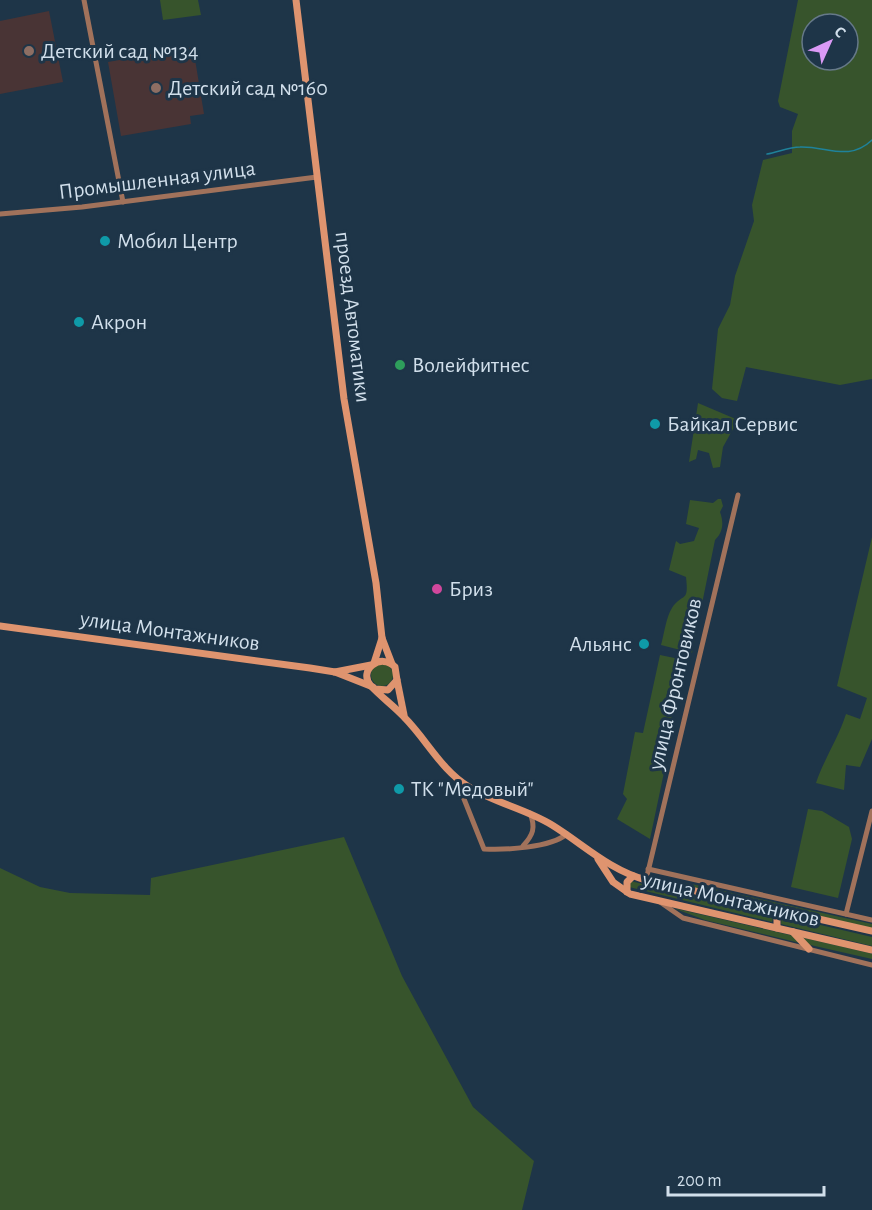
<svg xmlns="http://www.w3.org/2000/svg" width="872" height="1210" viewBox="0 0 872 1210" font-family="'Alegreya Sans',sans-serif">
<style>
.education{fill:#493435}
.green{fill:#37542c;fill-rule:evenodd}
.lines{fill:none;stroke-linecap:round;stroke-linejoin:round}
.stream{stroke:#1f829a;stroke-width:1.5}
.minor{stroke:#a1725b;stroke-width:5}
.secondary{stroke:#df946f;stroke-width:7}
.education-dot{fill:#8d6e63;stroke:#1e3548;stroke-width:2}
.culture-dot{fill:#0f9aa8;stroke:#1e3548;stroke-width:2}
.leisure-dot{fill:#2e9e5b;stroke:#1e3548;stroke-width:2}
.hotel-dot{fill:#d1479c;stroke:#1e3548;stroke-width:2}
.labels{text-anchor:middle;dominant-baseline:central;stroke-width:6;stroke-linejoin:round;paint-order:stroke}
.poi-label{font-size:22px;fill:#d1dfeb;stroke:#1e3548;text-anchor:start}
.street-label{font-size:22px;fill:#d1dfeb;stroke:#1e3548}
</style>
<rect width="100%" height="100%" fill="#1e3548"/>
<g class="education">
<polygon points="49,11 63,82 0,94 0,21"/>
<polygon points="193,47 204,114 190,116 191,124 121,136 108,62"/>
</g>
<g class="green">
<polygon points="160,0 198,0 201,15 163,20"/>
<path d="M798,0H872V379L840,385L746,367L737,401L722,398L712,389L718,329L730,305L735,276L754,221L752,205L763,160L792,153V131L798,114L780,107L778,101ZM812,24H848V60H812Z"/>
<polygon points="698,403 738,420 723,447 720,467 713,468 709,453 698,450 696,459 689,462"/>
<path d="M718,499H721L723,506L720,512C724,523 723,532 715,540L692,653L661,645C664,635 666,617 672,608C683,592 689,604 686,577L669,570L676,541L680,544L694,541L699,528L686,524L690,500L713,503Z"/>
<path d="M872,537V739L860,767L846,765L844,790L816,783C824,759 838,739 846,714L860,719L867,698L837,686Z"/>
<polygon points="660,655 689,661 682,690 678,689 669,704 672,719 675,720 650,839 617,819 627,799 623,794 635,732 643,733"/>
<circle cx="382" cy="675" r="11"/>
<polygon points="808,809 822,811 849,827 852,839 838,898 791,887"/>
<polygon points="344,837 402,976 473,1107 534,1161 522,1210 0,1210 0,868 40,887 70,893 150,895 151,878"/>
<polygon points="631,881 650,886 774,914 772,922 629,887"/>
<polygon points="687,883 872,924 872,928 684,885"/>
<polygon points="673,908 794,936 800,943 705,920"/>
<polygon points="782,916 872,937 872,946 781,924"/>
<polygon points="800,937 869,953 872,954 872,959 806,944"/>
</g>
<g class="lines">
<path class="stream" d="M767,154C778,152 789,147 800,147C827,146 849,162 872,140"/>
<g class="minor">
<polyline points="84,0 123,202"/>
<polyline points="0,214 82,207 317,177"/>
<path d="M456,779L484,849C505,850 550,848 567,834"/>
<path d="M523,846C533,835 536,828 530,813"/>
<polyline points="648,869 872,920"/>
<polyline points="646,880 738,495"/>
<polyline points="660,902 683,918 872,965"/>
<polyline points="846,914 872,811"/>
</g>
<g class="secondary">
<polyline points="296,0 344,399 376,583 382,638 392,664"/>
<polyline points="0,626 310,668 335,672 373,687"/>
<polyline points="374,663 382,638"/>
<polyline points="335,672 371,665"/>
<polyline points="397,680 404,715"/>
<path d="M375,689L388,690L397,680L395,667C381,652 357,670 371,686C381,697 394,706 404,717C427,740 441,770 469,787C495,803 526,809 552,825C583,844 609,870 646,880L872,931"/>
<polyline points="598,859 613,882 630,894 872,950"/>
<polyline points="627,892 627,882 633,876"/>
<polyline points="777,928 777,919 782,911"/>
<polyline points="793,932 809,949"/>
</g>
</g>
<g class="education-dot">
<circle cx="29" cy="51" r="6"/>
<circle cx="156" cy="88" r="6"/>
</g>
<g class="culture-dot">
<circle cx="105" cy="241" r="6"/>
<circle cx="79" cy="322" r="6"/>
<circle cx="655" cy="424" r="6"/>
<circle cx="644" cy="644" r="6"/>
<circle cx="399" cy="789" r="6"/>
</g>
<circle class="leisure-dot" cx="400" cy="365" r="6"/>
<circle class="hotel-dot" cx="437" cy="589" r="6"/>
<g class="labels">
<g class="poi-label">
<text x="41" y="51">Детский сад №134</text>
<text x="168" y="88">Детский сад №160</text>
<text x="117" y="241">Мобил Центр</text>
<text x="91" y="322">Акрон</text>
<text x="412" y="365">Волейфитнес</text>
<text x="667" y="424">Байкал Сервис</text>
<text x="449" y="589">Бриз</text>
<text x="632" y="644" text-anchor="end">Альянс</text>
<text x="411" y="789">ТК "Медовый"</text>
</g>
<g class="street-label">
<text transform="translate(157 180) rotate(-7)">Промышленная улица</text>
<text transform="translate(353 317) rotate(83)">проезд Автоматики</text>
<text transform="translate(170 631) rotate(8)">улица Монтажников</text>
<text transform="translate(675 684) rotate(-77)">улица Фронтовиков</text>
<text transform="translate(731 899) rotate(13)">улица Монтажников</text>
</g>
</g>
<g transform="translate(830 42) rotate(45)"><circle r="28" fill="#1e3548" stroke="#667989" stroke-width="1.5"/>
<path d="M0-4.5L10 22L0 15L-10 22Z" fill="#db9af6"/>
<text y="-9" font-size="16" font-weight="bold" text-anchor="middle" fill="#d1dfeb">С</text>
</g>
<path d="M668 1186v9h156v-9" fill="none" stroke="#d1dfeb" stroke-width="3"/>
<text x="677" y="1186" font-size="18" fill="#d1dfeb" stroke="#1e3548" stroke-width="4.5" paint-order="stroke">200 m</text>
</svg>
